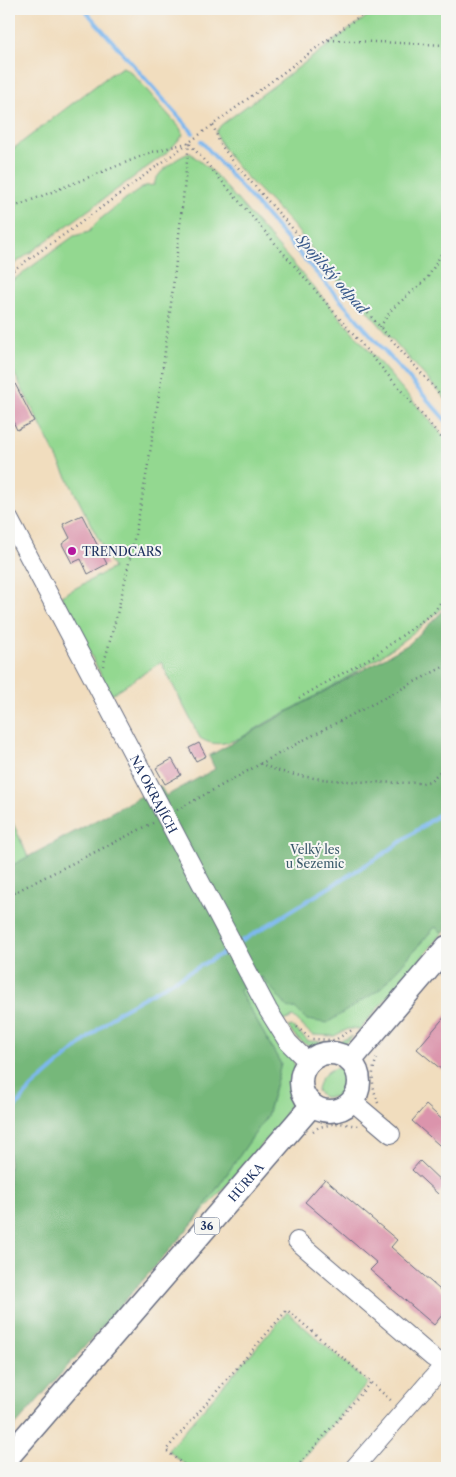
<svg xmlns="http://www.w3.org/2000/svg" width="456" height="1477" viewBox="0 0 456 1477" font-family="'Libre Caslon Text',serif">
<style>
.green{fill:#93d890;stroke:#578477}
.forest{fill:#76b87a;stroke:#48746c}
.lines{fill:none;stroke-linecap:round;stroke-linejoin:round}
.stream{stroke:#7db8ef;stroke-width:4}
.building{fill:#db94ac}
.minor-casing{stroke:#666c80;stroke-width:20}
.major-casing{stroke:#666c80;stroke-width:25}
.path{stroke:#666c80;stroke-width:2.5;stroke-dasharray:1 4;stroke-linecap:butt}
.minor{stroke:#fff;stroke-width:18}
.major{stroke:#fff;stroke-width:22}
.poi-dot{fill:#b5179e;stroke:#f6f6f2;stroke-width:2}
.labels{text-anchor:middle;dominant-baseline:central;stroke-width:4;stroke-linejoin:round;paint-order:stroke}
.shield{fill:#f6f6f2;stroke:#5d6b8a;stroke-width:1}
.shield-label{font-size:11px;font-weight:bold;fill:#1b2f5e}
.poi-label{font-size:12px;fill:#1b2f5e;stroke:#f6f6f2;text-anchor:start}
.street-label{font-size:12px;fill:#1b2f5e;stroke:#f6f6f2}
.park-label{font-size:12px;fill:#39596a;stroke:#f6f6f2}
.water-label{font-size:14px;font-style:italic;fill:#38588a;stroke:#f6f6f2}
</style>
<rect width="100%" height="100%" fill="#f6f6f2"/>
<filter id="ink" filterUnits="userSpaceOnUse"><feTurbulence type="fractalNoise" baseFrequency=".02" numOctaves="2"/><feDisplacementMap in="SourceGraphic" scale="10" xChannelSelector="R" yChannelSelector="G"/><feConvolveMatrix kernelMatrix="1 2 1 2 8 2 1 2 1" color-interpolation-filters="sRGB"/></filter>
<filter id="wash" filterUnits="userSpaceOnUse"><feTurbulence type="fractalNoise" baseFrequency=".0096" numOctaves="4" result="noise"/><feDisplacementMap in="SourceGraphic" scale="20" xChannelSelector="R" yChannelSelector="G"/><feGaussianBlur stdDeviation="1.12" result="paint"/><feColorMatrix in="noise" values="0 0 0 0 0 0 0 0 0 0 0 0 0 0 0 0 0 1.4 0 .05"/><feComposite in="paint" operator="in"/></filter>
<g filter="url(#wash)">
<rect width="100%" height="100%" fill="#f1ddbe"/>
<g class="green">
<path d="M377,9H447V401L354,296C331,276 315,252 296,229C274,202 225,163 216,132L221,125Z"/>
<polygon points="123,67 131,72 180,128 183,135 168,152 9,268 9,152 111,74"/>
<path d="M190,153L214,173L447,440V604C397,651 333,687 273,719C259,726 244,738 229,742C218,745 209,744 200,738L161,662L111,695L61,596L113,568L9,363V283L74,236L89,232L98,221L123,201L145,186L154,185C156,172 179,156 190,153Z"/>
<polygon points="9,814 28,857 9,867"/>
<polygon points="435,927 443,933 360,1029 348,1029 334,1036 312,1035 293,1017 283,1021 256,980 262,977 288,1007 295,1008 307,1020 379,990"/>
<polygon points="247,986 293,1060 295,1067 293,1096 281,1123 193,1223 267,1116 281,1064 239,990"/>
<path d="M292,1026L308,1041L337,1042L353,1036C343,1049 315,1052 302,1042C296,1038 292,1032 288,1027Z"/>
<path d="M335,1068C345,1068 348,1079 346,1087L338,1097H323L317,1091C318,1080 325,1072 335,1068Z"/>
<polygon points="287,1312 368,1383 295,1468 189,1468 168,1450"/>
</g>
<polygon class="forest" points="447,607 447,928 443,933 435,927 379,990 327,1023 307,1020 295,1008 288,1008 262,977 239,990 281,1064 267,1116 193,1223 9,1433 9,867 160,786 166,796 215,769 209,756 409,644"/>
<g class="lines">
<g class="stream">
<polyline points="84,9 193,133"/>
<polyline points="201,141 447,422"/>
<polyline points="242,941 385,853 447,809"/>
<polyline points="9,1115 32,1087 118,1012 225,952"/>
</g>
</g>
<g id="blocks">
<g class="building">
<polygon points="9,372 34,421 17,430 9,413"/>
<polygon points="82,515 107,564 88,574 81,559 72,563 62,544 70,538 63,524"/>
<polygon points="199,743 206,756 196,761 189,748"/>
<polygon points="172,759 181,775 165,784 156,768"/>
<polygon points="447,1014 447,1064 442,1070 417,1049"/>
<polygon points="426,1105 447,1124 447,1152 412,1121"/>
<polygon points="420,1161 446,1186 438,1194 412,1170"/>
<polygon points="325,1179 397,1240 391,1247 447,1296 447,1309 434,1325 370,1270 377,1263 305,1202"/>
</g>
</g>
</g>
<g filter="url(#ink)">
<use href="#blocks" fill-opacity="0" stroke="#666c80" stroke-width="1"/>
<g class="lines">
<defs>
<g id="minor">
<path id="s1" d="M9,519L268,1010L288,1042L309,1063"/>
<polyline points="352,1101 391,1134"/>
<polyline points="297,1241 432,1357 447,1367"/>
<polyline points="354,1468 444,1365"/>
</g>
<g id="major">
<circle cx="330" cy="1082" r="29"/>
<polyline points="350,1061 447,947"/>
<path id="s2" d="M9,1456L312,1105"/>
</g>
</defs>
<use href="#minor" class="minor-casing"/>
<use href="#major" class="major-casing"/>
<g class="path">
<polyline points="329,40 447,45"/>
<polyline points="213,125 220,144 235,164 447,402"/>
<polyline points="190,144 447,444"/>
<polyline points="9,209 152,152 187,143"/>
<polyline points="9,273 79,224 369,9"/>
<polyline points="380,327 392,309 427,279 447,244"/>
<path d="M103,666C152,496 170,318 189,143"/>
<polyline points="299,698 377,654 434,612 447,593"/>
<path d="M260,763C297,784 379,782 422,783L430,781L447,765"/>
<polyline points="177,810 300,742 447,665"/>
<polyline points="9,895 153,823"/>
<polyline points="297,1027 311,1039 335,1040 352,1030 354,1031"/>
<path d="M378,1103C372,1086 370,1073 378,1056"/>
<polyline points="313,1131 319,1127 339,1123 358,1126"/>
<polyline points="371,1383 393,1402"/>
<polyline points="187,1468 166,1450 287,1310 371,1382 296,1468"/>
</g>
<use href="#minor" class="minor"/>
<use href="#major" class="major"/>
</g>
</g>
<circle class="poi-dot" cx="72" cy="551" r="5"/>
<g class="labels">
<rect class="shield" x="194.5" y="1217.5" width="25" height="17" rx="4"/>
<g class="shield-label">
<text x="207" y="1226">36</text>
</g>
<g class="poi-label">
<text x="82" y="551">TRENDCARS</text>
</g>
<g class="street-label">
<text stroke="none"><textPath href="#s1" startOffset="311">NA OKRAJÍCH</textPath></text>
<text stroke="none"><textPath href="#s2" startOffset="362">HŮRKA</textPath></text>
</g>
<g class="park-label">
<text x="315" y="849">Velký les<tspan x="315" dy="14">u Sezemic</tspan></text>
</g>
<g class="water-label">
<text transform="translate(332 274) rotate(49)">Spojilský odpad</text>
</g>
</g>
<rect width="456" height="1477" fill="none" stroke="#f6f6f2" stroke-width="30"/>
</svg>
